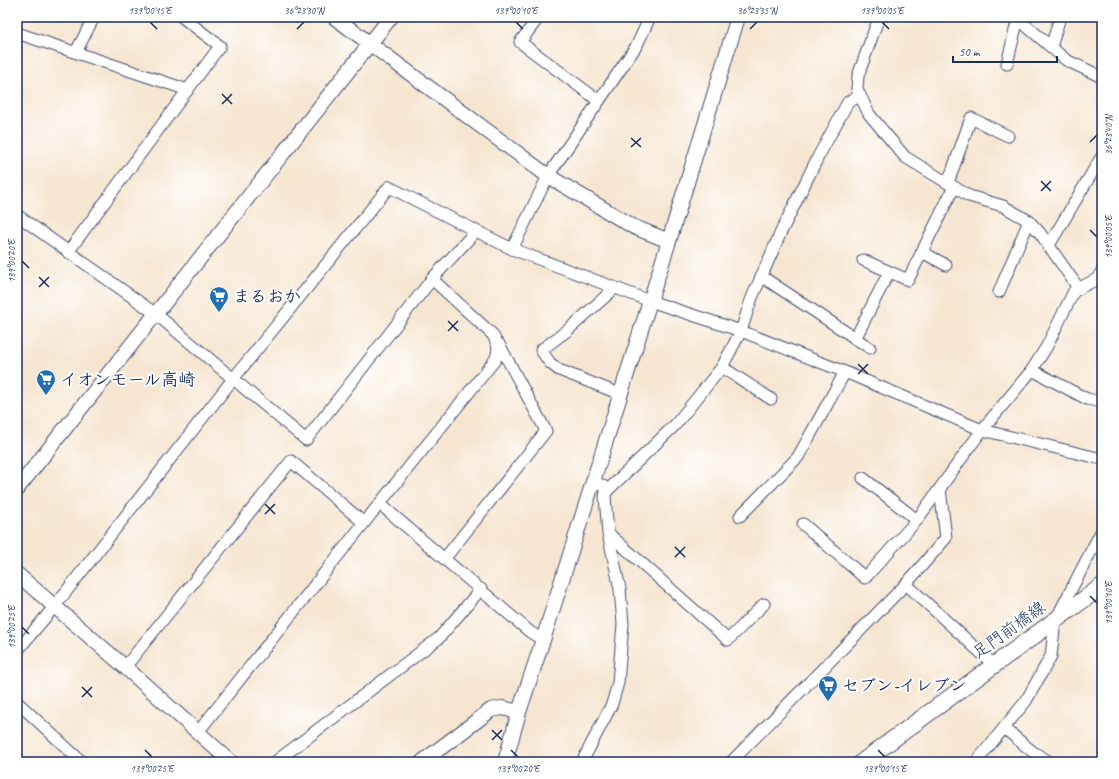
<svg xmlns="http://www.w3.org/2000/svg" width="1119" height="779" viewBox="0 0 1119 779" font-family="Caveat,'Klee One',sans-serif">
<style>
.lines{fill:none;stroke-linecap:round;stroke-linejoin:round}
.minor-casing{stroke:#3c4a6f;stroke-width:13}
.tertiary-casing{stroke:#3c4a6f;stroke-width:16}
.secondary-casing{stroke:#3c4a6f;stroke-width:18}
.minor{stroke:#fff;stroke-width:11}
.tertiary{stroke:#fff;stroke-width:14}
.secondary{stroke:#fff;stroke-width:16}
.ticks{fill:none;stroke:#1b2f5e;stroke-width:1.5}
.labels{text-anchor:middle;dominant-baseline:central;stroke-width:4;stroke-linejoin:round;paint-order:stroke}
.poi-label{font-size:17px;font-weight:bold;fill:#1b2f5e;stroke:#fff;text-anchor:start}
.street-label{font-size:17px;fill:#1b2f5e;stroke:#fff}
.neatline{fill:none;stroke:#1b2f5e;stroke-width:1.5}
.ticks-label{font-size:10px;text-anchor:middle;fill:#1b2f5e}
</style>
<rect width="100%" height="100%" fill="#fff"/>
<filter id="ink" filterUnits="userSpaceOnUse"><feTurbulence type="fractalNoise" baseFrequency=".025" numOctaves="2"/><feDisplacementMap in="SourceGraphic" scale="8" xChannelSelector="R" yChannelSelector="G"/><feConvolveMatrix kernelMatrix="1 2 1 2 8 2 1 2 1" color-interpolation-filters="sRGB"/></filter>
<filter id="wash" filterUnits="userSpaceOnUse"><feTurbulence type="fractalNoise" baseFrequency=".012" numOctaves="4" result="noise"/><feDisplacementMap in="SourceGraphic" scale="16" xChannelSelector="R" yChannelSelector="G"/><feGaussianBlur stdDeviation="0.9" result="paint"/><feColorMatrix in="noise" values="0 0 0 0 0 0 0 0 0 0 0 0 0 0 0 0 0 1.4 0 .05"/><feComposite in="paint" operator="in"/></filter>
<g filter="url(#wash)">
<rect width="100%" height="100%" fill="#f6e6d1"/>
</g>
<g filter="url(#ink)">
<g class="lines">
<defs>
<g id="minor">
<polyline points="539,17 520,42 599,101"/>
<polyline points="879,17 858,76 857,89 869,114 905,157 969,196 1003,206 1029,221 1040,233 1079,289"/>
<polyline points="1016,17 1066,60 1102,77"/>
<polyline points="17,33 188,90"/>
<polyline points="1051,47 1060,17"/>
<polyline points="76,52 94,17"/>
<polyline points="1007,64 1018,18"/>
<polyline points="948,183 971,118 1008,136"/>
<polyline points="17,215 156,314 306,440 432,279 475,232"/>
<polyline points="1048,247 1102,156"/>
<polyline points="512,249 548,176 637,45 650,17"/>
<polyline points="68,252 220,46 182,17"/>
<polyline points="922,252 946,265"/>
<polyline points="863,260 908,280 954,187"/>
<polyline points="761,276 870,348"/>
<polyline points="615,288 568,330 541,350 550,363 559,370 620,394"/>
<polyline points="999,292 1029,221"/>
<polyline points="855,339 889,272"/>
<polyline points="722,367 771,399"/>
<polyline points="1032,370 1087,399 1102,402"/>
<polyline points="863,478 917,520"/>
<polyline points="607,491 675,425 722,367 741,331 751,300 781,232 818,157 848,102 860,96"/>
<polyline points="380,504 530,632 543,640"/>
<polyline points="740,516 798,457 845,372"/>
<path d="M364,523L495,360C500,349 498,344 492,334L432,279"/>
<polyline points="803,524 865,578 917,520 982,430 1032,370 1047,346 1074,291 1097,279 1102,271"/>
<polyline points="608,533 728,640 764,604"/>
<polyline points="445,558 546,431 499,344"/>
<polyline points="906,584 994,665"/>
<polyline points="17,651 54,607 233,379 389,187 512,249 650,301 741,331 845,372 982,430 1102,459"/>
<polyline points="125,667 291,461 364,523 198,732"/>
<polyline points="17,702 82,762"/>
<polyline points="1004,728 1033,752 1050,762"/>
<polyline points="275,762 439,638 481,589"/>
<polyline points="582,762 612,704 618,683 623,624 620,589 608,533 605,496 607,491 603,486 593,481"/>
<polyline points="731,762 906,584 946,538 940,489"/>
<polyline points="976,762 1026,701 1051,656 1055,621 1102,530"/>
</g>
<g id="tertiary">
<polyline points="334,17 548,176 634,227 669,241"/>
<polyline points="17,489 391,17"/>
<polyline points="17,574 125,667 231,762"/>
<polyline points="422,762 491,710 502,708 519,712"/>
<polyline points="505,762 519,712 543,640 669,241 738,17"/>
</g>
<polyline id="secondary" points="862,762 1102,586"/>
</defs>
<use href="#minor" class="minor-casing"/>
<use href="#tertiary" class="tertiary-casing"/>
<use href="#secondary" class="secondary-casing"/>
<use href="#minor" class="minor"/>
<use href="#tertiary" class="tertiary"/>
<use href="#secondary" class="secondary"/>
</g>
</g>
<path class="ticks" d="M150,22L157,29M516,22L523,29M882,22L889,29M297,29L304,22M750,29L757,22M222,94L232,104M222,104L232,94M631,138L641,147M1090,142L1097,135M631,147L641,138M1041,181L1051,191M1041,191L1051,181M1090,230L1097,237M22,261L29,268M39,277L49,287M39,287L49,277M448,321L458,331M448,331L458,321M858,364L868,374M858,374L868,364M265,504L275,514M265,514L275,504M675,547L685,557M675,557L685,547M1090,596L1097,603M22,627L29,634M82,687L92,697M82,697L92,687M492,730L502,740M492,740L502,730M145,750L152,757M511,750L518,757M878,750L885,757"/>
<defs>
<symbol id="supermarket-pin" viewBox="-11 -11 22 30"><path d="M0 17L-7.5 6A9.5 9.5 0 1 1 7.5 6Z" fill="#1f6fb2" stroke="#fff"/><path d="M-6-5.5h2.5l.6 2H6L4.5 2H-2.5L-4.4-4H-6ZM-1.5 3.2a1.3 1.3 0 1 0 .1 0ZM3 3.2a1.3 1.3 0 1 0 .1 0Z" fill="#fff"/></symbol>
</defs>
<g fill-rule="evenodd">
<use href="#supermarket-pin" x="208" y="285" width="22" height="30"/>
<use href="#supermarket-pin" x="35" y="368" width="22" height="30"/>
<use href="#supermarket-pin" x="817" y="674" width="22" height="30"/>
</g>
<g class="labels">
<g class="poi-label">
<text x="233" y="296">まるおか</text>
<text x="60" y="379">イオンモール高崎</text>
<text x="842" y="685">セブン-イレブン</text>
</g>
<g class="street-label">
<text transform="translate(1009 630) rotate(-36)">足門前橋線</text>
</g>
</g>
<rect width="1119" height="779" fill="none" stroke="#fff" stroke-width="44"/>
<path d="M953 56v6h104v-6" fill="none" stroke="#1b2f5e" stroke-width="2"/>
<text x="959" y="56" font-size="12" fill="#1b2f5e" stroke="#ffffff" stroke-width="3" paint-order="stroke">50 m</text>
<rect x="22" y="22" width="1075" height="735" class="neatline"/>
<g class="ticks-label">
<text x="150" y="14">139°00'15"E</text>
<text x="304" y="14">36°23'30"N</text>
<text x="516" y="14">139°00'10"E</text>
<text x="757" y="14">36°23'35"N</text>
<text x="882" y="14">139°00'05"E</text>
<text transform="translate(1108 135) rotate(-90)" y="4">36°23'40"N</text>
<text transform="translate(1108 237) rotate(-90)" y="4">139°00'05"E</text>
<text transform="translate(11 261) rotate(-90)" y="4">139°00'20"E</text>
<text transform="translate(1108 603) rotate(-90)" y="4">139°00'10"E</text>
<text transform="translate(11 627) rotate(-90)" y="4">139°00'25"E</text>
<text x="152" y="772">139°00'25"E</text>
<text x="518" y="772">139°00'20"E</text>
<text x="885" y="772">139°00'15"E</text>
</g>
</svg>
